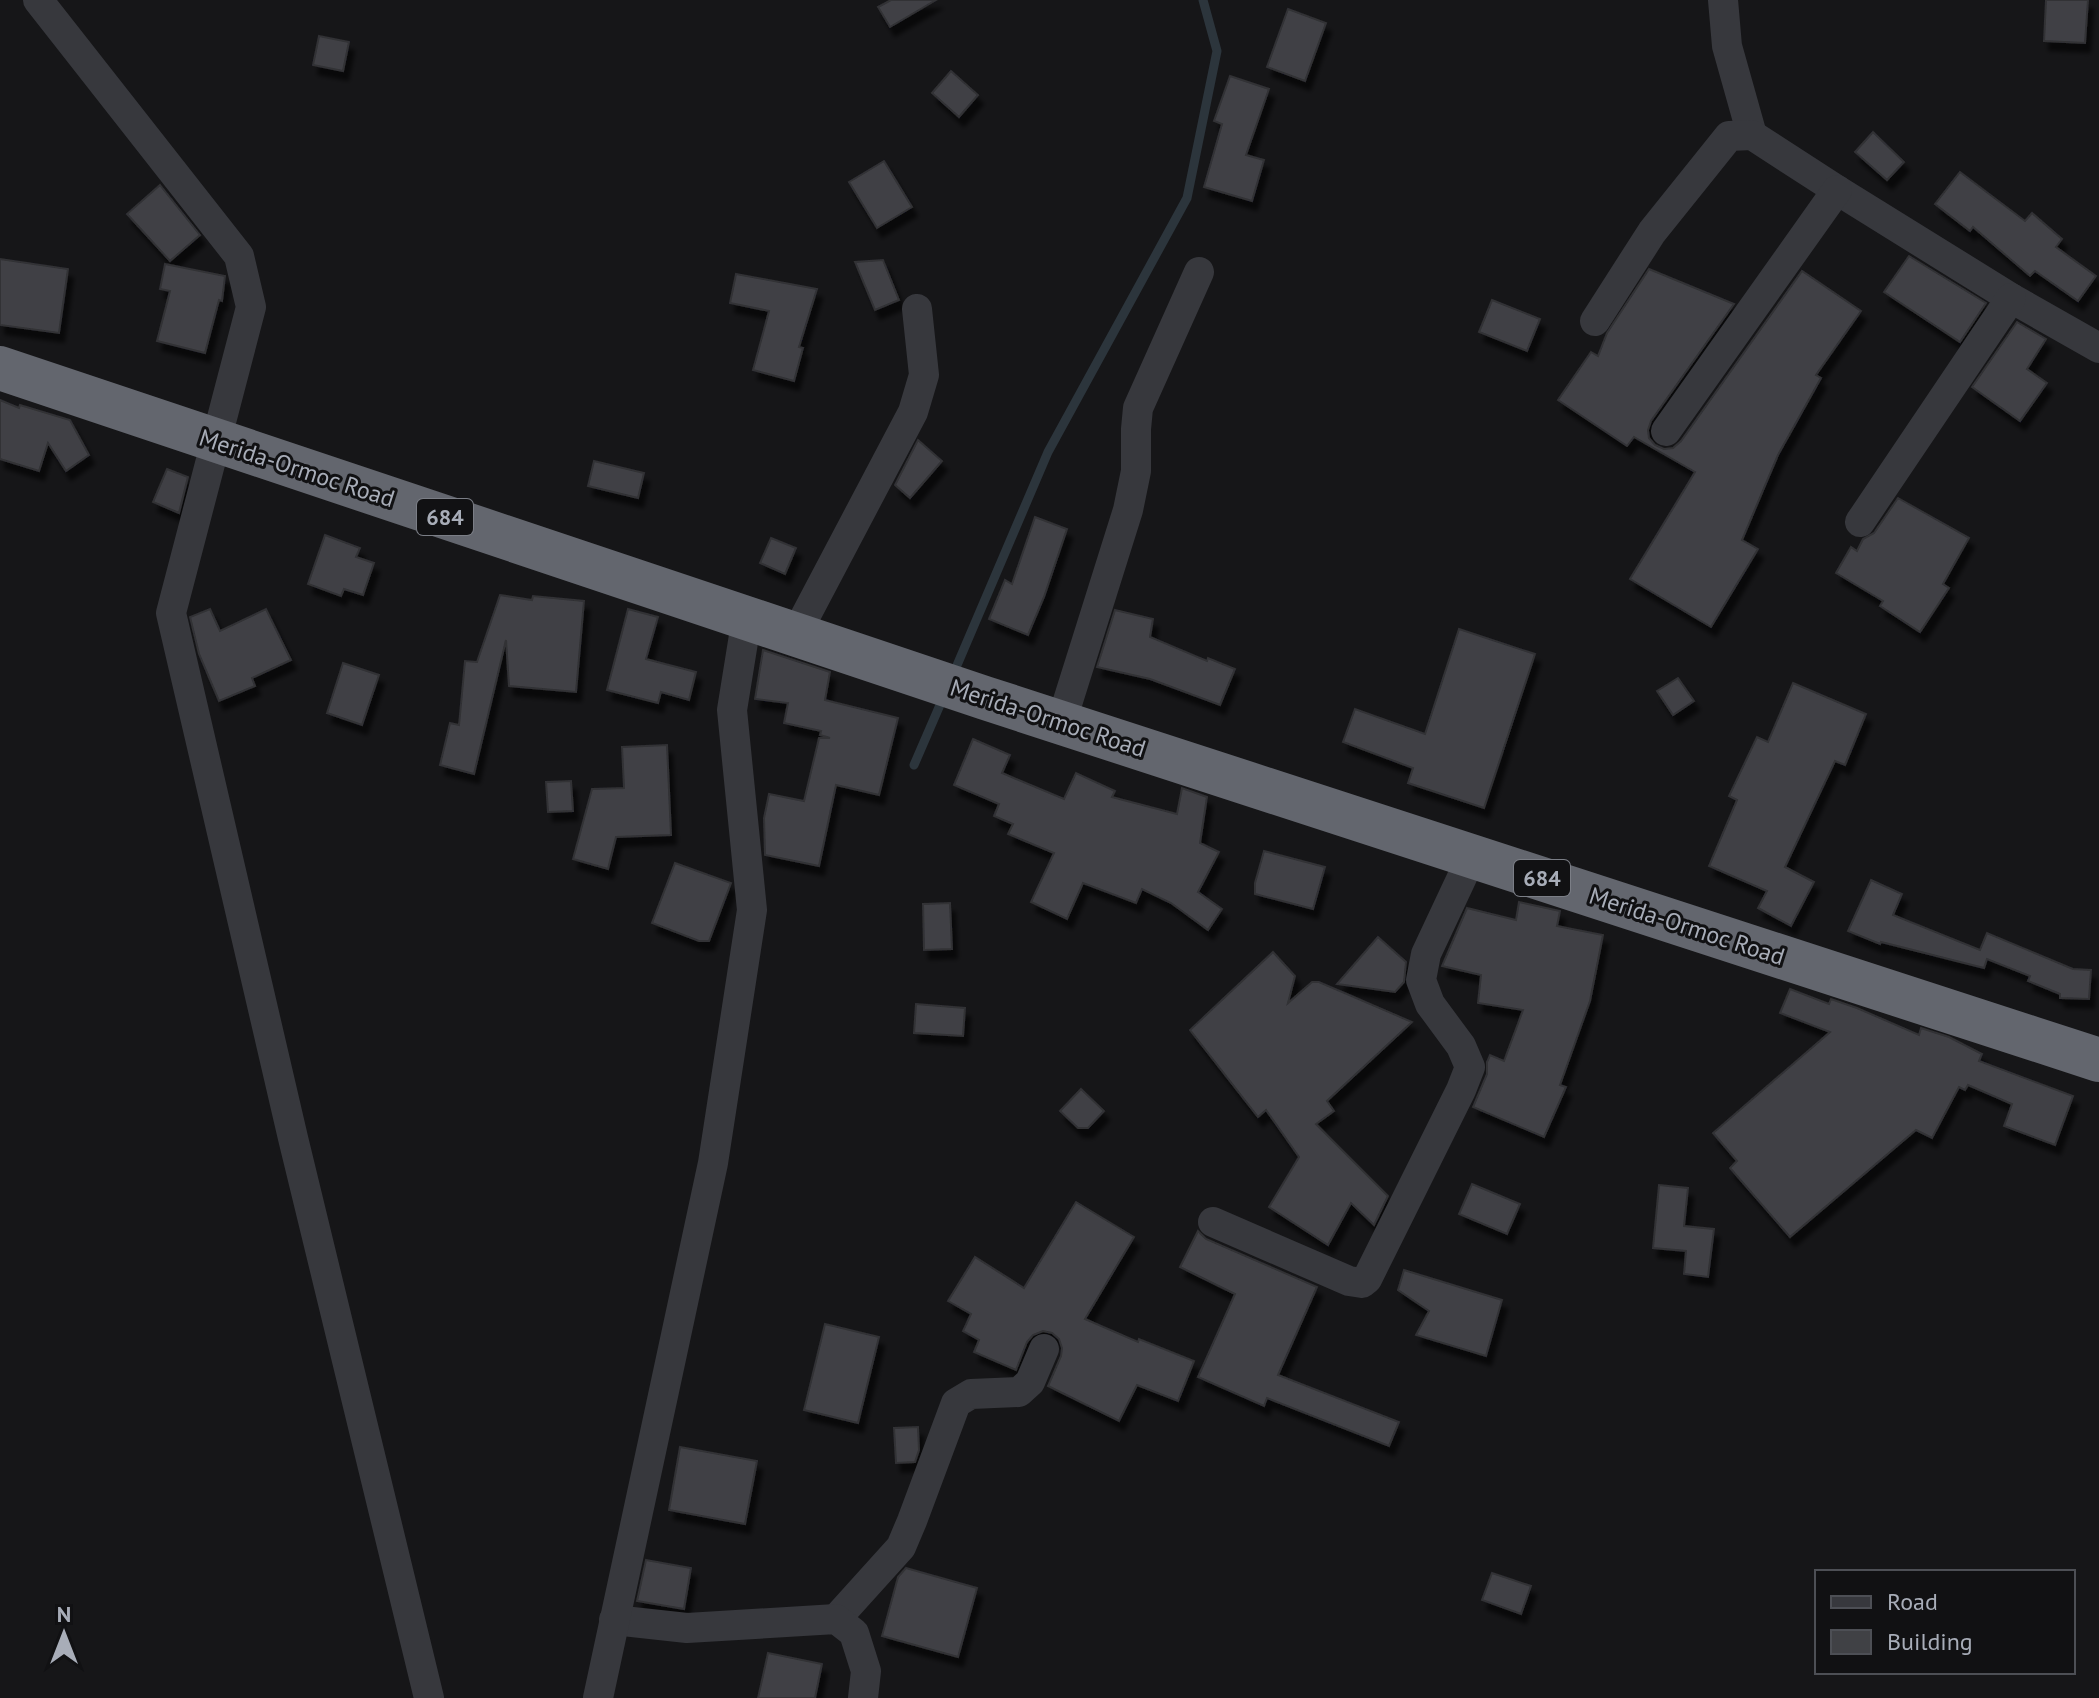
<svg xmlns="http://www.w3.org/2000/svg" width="2099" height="1698" viewBox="0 0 2099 1698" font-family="'PT Sans',sans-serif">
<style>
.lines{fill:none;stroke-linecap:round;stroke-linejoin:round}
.stream{stroke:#2c353c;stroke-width:9}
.building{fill:#404145;stroke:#303034;stroke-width:2;filter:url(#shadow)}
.street{stroke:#37383d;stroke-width:30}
.highway{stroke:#63666e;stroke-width:44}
.labels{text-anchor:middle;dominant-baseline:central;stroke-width:6;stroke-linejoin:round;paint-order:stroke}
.shield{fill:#111113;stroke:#7b7e86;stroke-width:2}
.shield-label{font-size:22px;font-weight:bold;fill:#a8adb8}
.street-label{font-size:24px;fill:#a8adb8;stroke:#111113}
</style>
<defs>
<filter id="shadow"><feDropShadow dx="5" dy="9" stdDeviation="2" flood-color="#0009"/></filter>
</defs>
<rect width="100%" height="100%" fill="#161618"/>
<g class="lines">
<g class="stream">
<polyline points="952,677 1048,452 1187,198 1217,51 1203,0"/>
<polyline points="914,765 943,698"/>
</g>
</g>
<g class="building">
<polygon points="891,0 936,0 890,27 878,7"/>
<polygon points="2046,0 2088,0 2085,43 2044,41"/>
<polygon points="1288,9 1326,23 1305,81 1267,67"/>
<polygon points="319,36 349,42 343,71 313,65"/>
<polygon points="951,71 978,95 959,117 932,93"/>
<polygon points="1230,76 1269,89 1246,155 1264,160 1252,201 1204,187 1222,124 1214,121"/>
<polygon points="1873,132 1904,162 1887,180 1855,152"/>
<polygon points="884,161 912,207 877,228 849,182"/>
<polygon points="1960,172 2025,221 2032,213 2062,239 2056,247 2096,276 2078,301 2035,271 2030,276 1973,227 1970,231 1935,204"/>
<polygon points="160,185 200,235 170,261 127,214"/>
<polygon points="1909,256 1986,303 1960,342 1884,292"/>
<polygon points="0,259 68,269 59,333 0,325"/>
<polygon points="883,260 899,300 875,310 855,262"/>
<polygon points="165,264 225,276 222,301 219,300 205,353 157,341 170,291 160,289"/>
<polygon points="1649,269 1734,304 1651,421 1648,430 1649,438 1655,445 1664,449 1673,448 1681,441 1802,271 1861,311 1816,375 1821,378 1778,455 1742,540 1758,549 1711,627 1630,579 1695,472 1634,437 1627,446 1558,400 1591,352 1598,356 1607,333"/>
<polygon points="736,274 817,289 799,347 803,348 794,381 753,370 769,311 730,303"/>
<polygon points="1492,300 1540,319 1527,351 1479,332"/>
<polygon points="2017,322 2046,339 2027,369 2047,383 2020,421 1972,387"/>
<polygon points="0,400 19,408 20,405 70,420 89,455 66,471 48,443 39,471 0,459"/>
<polygon points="918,440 942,461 910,498 895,485"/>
<polygon points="594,461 644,473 638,498 588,486"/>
<polygon points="167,469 188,477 179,513 153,502"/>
<polygon points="1898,498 1969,538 1943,584 1949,588 1920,632 1880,606 1883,601 1836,573 1851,547 1857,551 1863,539 1874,533"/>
<polygon points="1035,517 1067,529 1044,597 1028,635 989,619 1005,580 1012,584"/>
<polygon points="325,535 360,548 356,557 374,563 363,595 344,589 341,596 308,584"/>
<polygon points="771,538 796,548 785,574 760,563"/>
<polygon points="500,595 532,600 533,596 584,601 576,692 509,686 506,640 474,774 440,765 450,723 459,725 465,661 477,662"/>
<polygon points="210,609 220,631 266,609 291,660 252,678 255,686 219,701 199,654 190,617"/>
<polygon points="628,609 658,617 646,659 696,672 689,700 661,692 658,703 607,690"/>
<polygon points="1115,610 1153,619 1150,637 1207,661 1208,658 1235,669 1220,705 1150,679 1097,667"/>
<polygon points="1459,629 1535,654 1484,808 1408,783 1413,768 1343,742 1355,709 1425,734"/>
<polygon points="763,650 830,672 825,700 898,718 879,795 836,785 819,866 765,855 764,818 769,794 804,801 819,738 830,738 820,735 821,731 784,723 788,703 755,699"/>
<polygon points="343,663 379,675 362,725 327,713"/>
<polygon points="1678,678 1694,701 1673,715 1657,691"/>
<polygon points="1793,683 1866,714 1845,765 1835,761 1785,867 1814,882 1791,926 1758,908 1767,891 1709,866 1737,800 1729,796 1757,737 1768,742"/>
<polygon points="973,739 1010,755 1002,773 1064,799 1076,773 1115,791 1112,797 1177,814 1182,788 1207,797 1200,843 1219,852 1198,892 1222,909 1208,930 1171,903 1142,889 1136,903 1083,883 1067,919 1031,902 1054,853 1008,834 1013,824 994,816 999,804 954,785"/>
<polygon points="667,745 671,835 616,837 608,869 573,859 592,789 624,788 622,747"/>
<polygon points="571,781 573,811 548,812 546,782"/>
<polygon points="1264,851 1325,867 1313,909 1255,894 1255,883"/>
<polygon points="675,863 731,883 709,941 699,941 652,923"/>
<polygon points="1871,880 1902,894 1893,915 1980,950 1987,933 2073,969 2091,970 2089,999 2060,998 2060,994 2028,981 2030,976 1987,959 1984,968 1881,942 1880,944 1848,931"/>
<polygon points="1519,902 1560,911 1557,926 1603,935 1590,1001 1560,1085 1566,1087 1544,1137 1473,1107 1487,1074 1487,1062 1490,1055 1504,1061 1523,1010 1478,1003 1481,975 1442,966 1467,908 1516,920"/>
<polygon points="950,903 952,949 924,950 923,904"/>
<polygon points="1378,937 1406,962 1404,982 1395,992 1337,984"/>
<polygon points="1273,952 1295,976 1288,1003 1312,982 1319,982 1412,1022 1327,1101 1334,1111 1316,1124 1388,1196 1374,1225 1351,1203 1328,1245 1269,1207 1299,1157 1266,1110 1258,1117 1190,1030"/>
<polygon points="1790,989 1829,1004 1831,999 1857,1008 1919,1035 1921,1028 1949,1037 1982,1054 1979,1061 2073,1096 2055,1145 2004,1126 2012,1104 1968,1085 1965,1090 1959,1087 1932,1138 1916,1130 1790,1237 1730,1168 1737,1161 1713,1133 1830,1032 1780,1013"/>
<polygon points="916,1004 965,1008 963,1036 914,1033"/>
<polygon points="1081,1089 1104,1111 1088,1128 1078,1128 1060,1111"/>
<polygon points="1472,1184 1520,1204 1507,1234 1459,1214"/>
<polygon points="1659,1185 1688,1188 1684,1226 1714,1229 1708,1277 1684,1274 1686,1251 1653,1248"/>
<polygon points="1076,1202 1134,1237 1085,1319 1138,1342 1139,1339 1194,1361 1178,1401 1137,1385 1119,1421 1048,1386 1061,1356 1062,1348 1059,1339 1052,1333 1043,1331 1033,1335 1027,1342 1016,1370 974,1352 979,1340 963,1331 971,1314 948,1301 975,1257 1024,1288"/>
<polygon points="1198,1231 1206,1239 1317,1287 1278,1375 1399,1422 1389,1446 1267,1398 1264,1406 1198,1377 1235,1294 1180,1267"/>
<polygon points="1404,1270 1502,1300 1486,1356 1416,1335 1429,1311 1398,1290"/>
<polygon points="825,1324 879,1337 858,1423 804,1410"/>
<polygon points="918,1427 919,1450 915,1462 896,1463 894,1428"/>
<polygon points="680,1447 757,1461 745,1524 669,1510"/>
<polygon points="646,1560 691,1568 684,1609 637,1601"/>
<polygon points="906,1568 977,1588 958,1657 882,1636 898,1577"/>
<polygon points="1492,1573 1531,1586 1521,1614 1482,1600"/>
<polygon points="768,1653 822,1664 815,1698 758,1698"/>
</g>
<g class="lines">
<g class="street">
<polyline points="38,0 239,256 251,307 171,613 293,1138 429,1698"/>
<polyline points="1723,0 1727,46 1752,135"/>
<polyline points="1595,321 1652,232 1729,136 1752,135 1837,190 2011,298 2099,348"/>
<polyline points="1666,431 1837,190"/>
<polyline points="1860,522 2011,298"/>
<polyline points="796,634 913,412 924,375 917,309"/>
<polyline points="1061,723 1128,510 1136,471 1136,429 1138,408 1199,272"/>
<polyline points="1213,1222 1349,1281 1362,1283 1367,1279 1461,1090 1470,1067 1461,1046 1430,1004 1421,980 1426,954 1472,856"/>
<polyline points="836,1619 901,1547 912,1521 956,1403 971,1394 1019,1392 1030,1382 1044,1349"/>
<polyline points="614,1620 687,1628 836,1619 854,1633 866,1671 863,1698"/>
<polyline points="598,1698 713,1163 752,910 732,710 747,617"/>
</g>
<polyline class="highway" points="0,368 985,698 2099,1060"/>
</g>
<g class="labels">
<g class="shield">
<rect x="417" y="499" width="56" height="36" rx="6"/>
<rect x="1514" y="860" width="56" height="36" rx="6"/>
</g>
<g class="shield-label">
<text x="445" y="517">684</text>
<text x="1542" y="878">684</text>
</g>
<g class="street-label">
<text transform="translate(297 468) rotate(18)">Merida-Ormoc Road</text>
<text transform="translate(1048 718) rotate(18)">Merida-Ormoc Road</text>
<text transform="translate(1687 926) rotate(18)">Merida-Ormoc Road</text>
</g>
</g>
<rect x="1815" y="1570" width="260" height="104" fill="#111113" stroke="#4d4f55" stroke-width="2"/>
<rect x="1831" y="1596" width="40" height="12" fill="#37383d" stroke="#4d4f55" stroke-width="2"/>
<text x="1887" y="1610" font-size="24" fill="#a8adb8">Road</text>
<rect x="1831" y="1630" width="40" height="24" fill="#404145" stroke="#4d4f55" stroke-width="2"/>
<text x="1887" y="1650" font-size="24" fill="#a8adb8">Building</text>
<g transform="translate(64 1634)" stroke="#111113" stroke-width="6" paint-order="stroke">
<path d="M0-6L14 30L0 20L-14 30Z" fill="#a8adb8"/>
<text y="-12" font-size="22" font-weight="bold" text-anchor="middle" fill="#a8adb8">N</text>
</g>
</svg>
